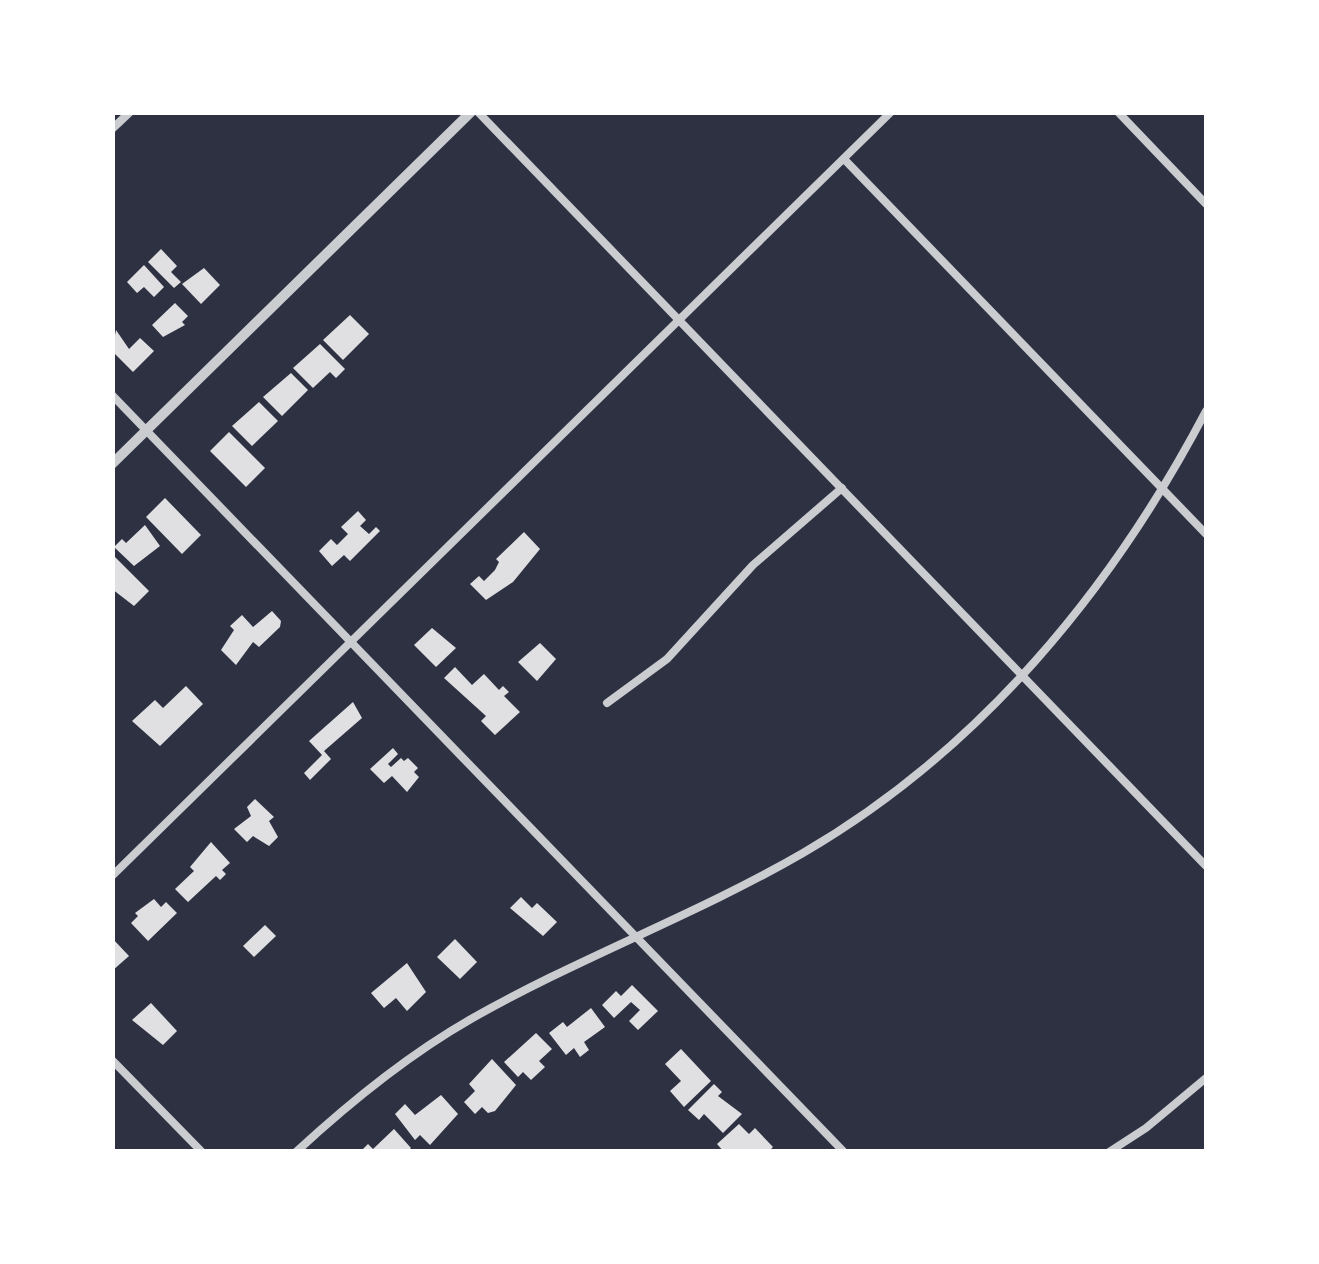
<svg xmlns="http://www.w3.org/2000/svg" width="1319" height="1264" viewBox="0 0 1319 1264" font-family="Quicksand,sans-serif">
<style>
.building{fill:#e0e0e3}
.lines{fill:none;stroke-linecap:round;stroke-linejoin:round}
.minor{stroke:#caccd0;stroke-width:8}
.tertiary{stroke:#caccd0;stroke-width:10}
</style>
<rect width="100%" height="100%" fill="#2d3142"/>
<g class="building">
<polygon points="161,249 177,266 171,272 181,282 174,288 148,262"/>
<polygon points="144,265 164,287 154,297 144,287 137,293 127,282"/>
<polygon points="204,268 220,285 201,304 182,284"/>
<polygon points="175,303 188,316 182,322 185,325 163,337 152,325"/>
<polygon points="350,315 369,334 343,360 323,340"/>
<polygon points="116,330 129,349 140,338 154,351 133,372 112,351"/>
<polygon points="320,344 345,369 336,378 330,372 313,388 293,368"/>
<polygon points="291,373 308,390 282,416 263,397"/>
<polygon points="259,402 278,421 252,446 232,426"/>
<polygon points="229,432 265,468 246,487 210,451"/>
<polygon points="165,498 201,535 182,554 146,517"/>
<polygon points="358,511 366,520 360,526 369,534 376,527 380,531 350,561 344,555 332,566 319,551 331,539 337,545 348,534 341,527"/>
<polygon points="145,525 160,546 134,566 114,547 122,539 126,543"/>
<polygon points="524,532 540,549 513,582 486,600 470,584 479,576 484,581 495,570 499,562 496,559"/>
<polygon points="115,557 149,591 134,606 112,589"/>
<polygon points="272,611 281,621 280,627 259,647 253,642 236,665 221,650 234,630 230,626 242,615 253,627"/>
<polygon points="432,628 456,648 436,667 414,645"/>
<polygon points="540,643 556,659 537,681 518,662"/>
<polygon points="455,667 472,685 484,674 499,690 503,686 509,692 504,696 520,712 495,735 481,721 486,716 444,678"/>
<polygon points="186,686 203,704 160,746 132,721 155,700 163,708"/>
<polygon points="353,702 362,718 324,751 331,759 310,780 304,773 322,755 309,741"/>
<polygon points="393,748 398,754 388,764 391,767 401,758 404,761 408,758 418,768 414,772 419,777 407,792 392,776 384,783 370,769"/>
<polygon points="255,799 274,817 269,821 278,837 269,846 253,836 247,842 234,829 251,816 247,807"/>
<polygon points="211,842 230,863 222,870 226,874 220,880 216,876 188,902 175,889 194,871 190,867"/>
<polygon points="521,897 532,908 537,903 557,922 543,936 510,908"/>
<polygon points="154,899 161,907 166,902 177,913 148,941 131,923 138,916 135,913"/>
<polygon points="265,925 276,936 254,957 243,946"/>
<polygon points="112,938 129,956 112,971"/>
<polygon points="455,939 477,962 460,979 437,957"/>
<polygon points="407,963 426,992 407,1011 396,998 384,1008 371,993"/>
<polygon points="632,985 658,1011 638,1030 629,1021 640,1010 631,1002 614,1018 602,1005 616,991 621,996"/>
<polygon points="151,1003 177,1031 163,1045 132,1020"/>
<polygon points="591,1008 605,1027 584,1042 589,1050 580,1057 574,1048 566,1055 549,1033 563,1022 567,1027"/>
<polygon points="536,1033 552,1049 539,1061 545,1067 531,1080 523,1072 518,1077 504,1062"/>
<polygon points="681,1049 711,1081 684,1107 670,1091 681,1081 665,1064"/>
<polygon points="492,1059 516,1085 495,1111 488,1113 482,1107 475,1114 464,1102 475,1091 469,1084"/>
<polygon points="714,1084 722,1092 718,1096 742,1114 723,1133 704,1114 699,1120 688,1110"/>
<polygon points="441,1095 458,1114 430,1145 420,1135 415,1140 395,1114 405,1104 415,1115"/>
<polygon points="739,1124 749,1134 755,1128 773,1147 768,1152 724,1152 717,1144"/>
<polygon points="394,1129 411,1148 407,1152 360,1152 368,1144 373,1149"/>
</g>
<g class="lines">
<g class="minor">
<polyline points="478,112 1206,866"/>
<polyline points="1118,112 1206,204"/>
<polyline points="112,129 130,112"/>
<polyline points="844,159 1206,534"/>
<polyline points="112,395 844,1152"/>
<polyline points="607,703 667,659 753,565 842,488"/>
<polyline points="112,876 891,112"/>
<polyline points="112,1060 202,1152"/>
<path d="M296,1152C349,1103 408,1055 471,1019C578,958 696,915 803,853C980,750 1112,590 1206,411"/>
<polyline points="1109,1152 1146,1128 1206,1078"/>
</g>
<polyline class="tertiary" points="112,464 471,112"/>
</g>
<rect width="1319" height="1264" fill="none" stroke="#ffffff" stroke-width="230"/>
</svg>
